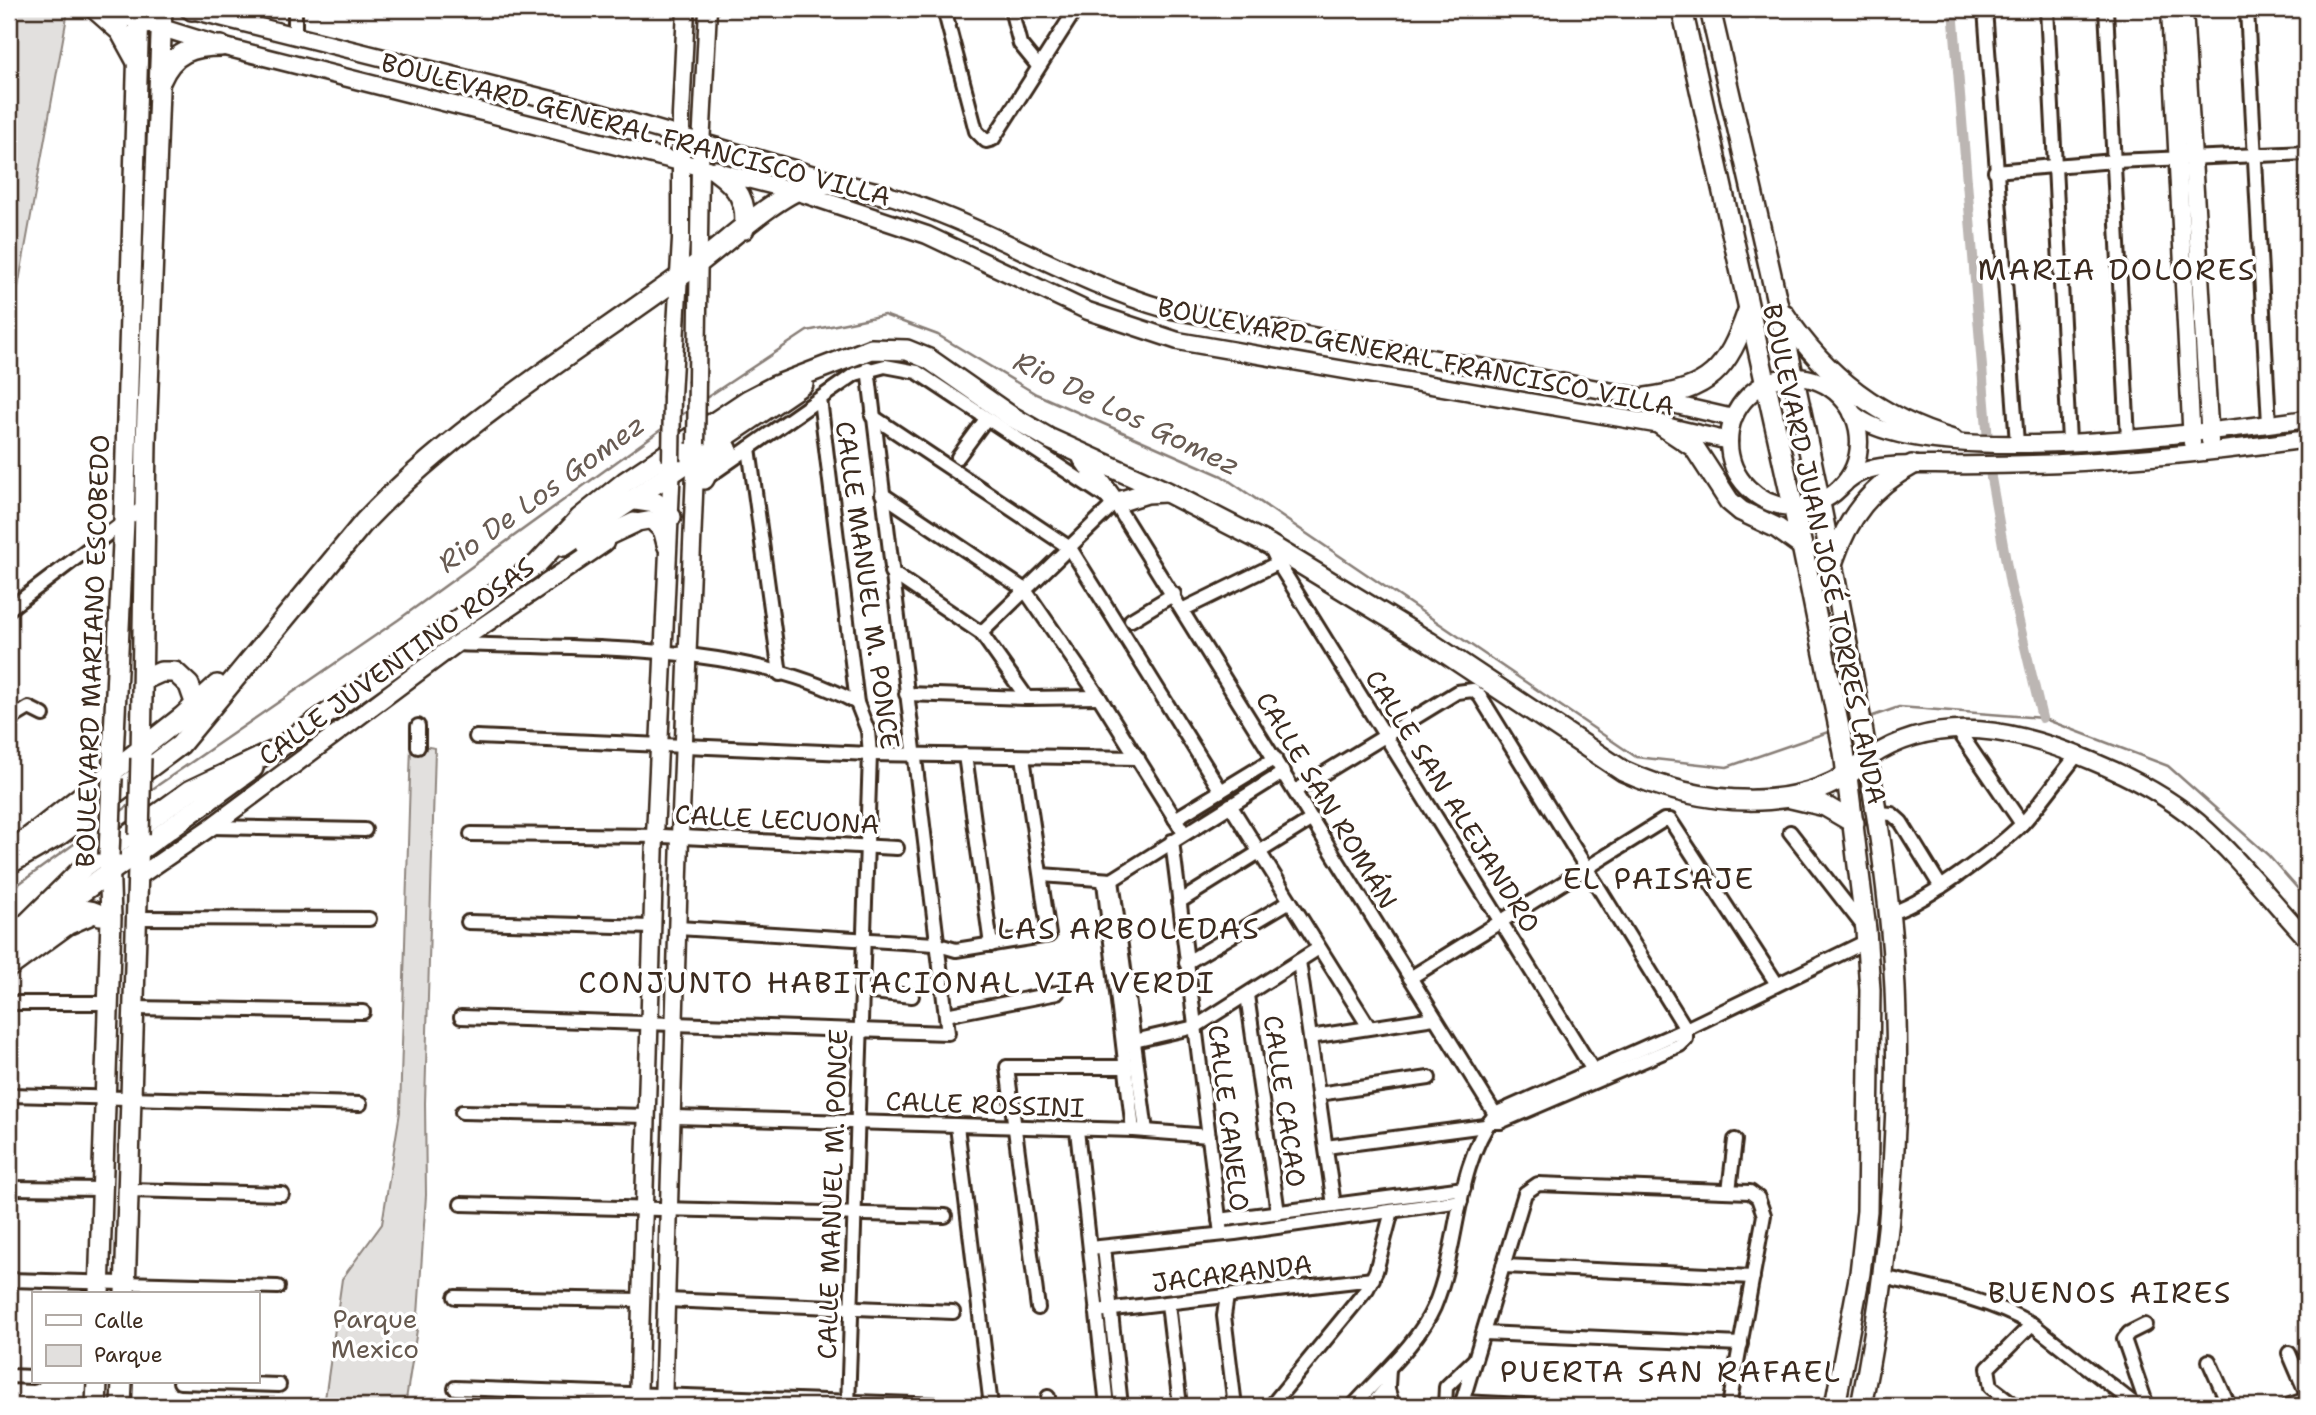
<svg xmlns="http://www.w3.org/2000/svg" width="2316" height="1415" viewBox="0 0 2316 1415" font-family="'Shantell Sans',sans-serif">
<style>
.green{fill:#e2e0de;stroke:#8e857e;stroke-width:2}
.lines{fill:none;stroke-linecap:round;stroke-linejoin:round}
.stream{stroke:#887e77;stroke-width:2.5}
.canal{stroke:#bcb6b3;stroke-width:10}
.street-casing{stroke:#3b2a1e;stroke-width:18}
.secondary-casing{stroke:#3b2a1e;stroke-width:21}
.primary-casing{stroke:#3b2a1e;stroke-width:24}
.street{stroke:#fff;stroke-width:12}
.secondary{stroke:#fff;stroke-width:16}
.primary{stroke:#fff;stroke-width:19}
.secondary-bridge-casing{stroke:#3b2a1e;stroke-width:21;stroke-linecap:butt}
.primary-bridge-casing{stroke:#3b2a1e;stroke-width:24;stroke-linecap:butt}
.secondary-bridge{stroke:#fff;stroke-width:16}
.primary-bridge{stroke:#fff;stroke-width:19}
.labels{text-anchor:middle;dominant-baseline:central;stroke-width:7;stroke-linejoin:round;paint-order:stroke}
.street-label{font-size:26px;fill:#3b2a1e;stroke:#fff}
.park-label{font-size:26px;fill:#65584e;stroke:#fff}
.water-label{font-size:28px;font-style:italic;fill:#685b52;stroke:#fff}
.quarter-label{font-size:30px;letter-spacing:2px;fill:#3b2a1e;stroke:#fff}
</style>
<rect width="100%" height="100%" fill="#fff"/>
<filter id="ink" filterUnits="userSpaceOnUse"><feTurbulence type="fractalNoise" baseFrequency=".0143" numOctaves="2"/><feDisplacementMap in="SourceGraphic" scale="14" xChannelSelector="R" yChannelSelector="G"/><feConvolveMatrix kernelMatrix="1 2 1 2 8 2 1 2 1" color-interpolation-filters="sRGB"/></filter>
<g filter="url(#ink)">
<g class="green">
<polygon points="9,9 68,11 9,337"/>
<polygon points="411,744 435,748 425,1103 426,1195 417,1330 405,1406 324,1406 342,1279 382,1224 400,1112"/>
</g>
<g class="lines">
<g class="stream">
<polyline points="703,400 807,331 884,315 938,335 1036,394 1222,476 1636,757 1727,767 1831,731"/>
<polyline points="677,418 692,408"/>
<polyline points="1867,718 1899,707 2042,718 2168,766 2268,855 2307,899"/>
<polyline points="148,792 398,620 666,426"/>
<polyline points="120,812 131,804"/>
<polyline points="9,891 103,823"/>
</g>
<polyline class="canal" points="1953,9 1991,478 2010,584 2042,718"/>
<defs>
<g id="street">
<polyline points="295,9 295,34"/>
<polyline points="944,9 976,131 986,141 993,139 1076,9"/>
<polyline points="1011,9 1020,44 1038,66"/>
<polyline points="1985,9 2017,443"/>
<polyline points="2047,9 2069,441"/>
<polyline points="2106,9 2128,439"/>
<polyline points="2247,9 2269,424"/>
<polyline points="1995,171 2114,161 2307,153"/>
<polyline points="820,399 857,703 868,731 870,754 848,1406"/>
<polyline points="872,416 1070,548 1221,791"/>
<polyline points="749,448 780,674"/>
<polyline points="958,457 986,419"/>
<polyline points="706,478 855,374 885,366 917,372 1115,503 1500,1122"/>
<polyline points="882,494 1025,590 1099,697 1184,833"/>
<polyline points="1270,546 1278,563 1596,1075"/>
<polyline points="891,572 981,633 1027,698"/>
<polyline points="9,609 146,505"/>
<polyline points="1184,609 1278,563"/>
<polyline points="1131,620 1174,594"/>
<polyline points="981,633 1115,503"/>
<path d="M456,644C582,649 745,641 857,703"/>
<polyline points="906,694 1027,698 1099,697"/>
<polyline points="9,720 29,708 43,715"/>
<polyline points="418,726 418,747"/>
<polyline points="1957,729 2022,824"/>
<polyline points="476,737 870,754 1138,758"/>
<polyline points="965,755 991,945"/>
<polyline points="1295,791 1457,692 1473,690 1480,696 1686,1029 1686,1039 1680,1045 1500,1122 1489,1122"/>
<polyline points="1230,805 1369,1027"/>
<polyline points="1877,813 1892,814 1901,822 1941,887"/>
<polyline points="1175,819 1275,758"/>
<polyline points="211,827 365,830"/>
<polyline points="1790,832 1864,927"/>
<polyline points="471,834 663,836 897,848"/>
<polyline points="1172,841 1221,1234"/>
<polyline points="1041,875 1112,880 1284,772"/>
<polyline points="1112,880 1146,1131"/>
<polyline points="1104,882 1133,1130"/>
<polyline points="1179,902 1312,819"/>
<path d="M1888,913C1918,909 2000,846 2023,823C2042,802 2059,777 2078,754"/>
<polyline points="136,918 369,919"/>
<polyline points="468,922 652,927"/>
<polyline points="678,928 935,944 956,950 1049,935 1023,757"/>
<polyline points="1299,961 1334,1205"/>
<polyline points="1186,963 1290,901"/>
<polyline points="1410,978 1664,820 1670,820 1777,984"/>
<polyline points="861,991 912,996"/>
<polyline points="1247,995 1278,1213"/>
<polyline points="9,1003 109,1003"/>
<polyline points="134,1008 363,1012"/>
<polyline points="946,1015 1057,993"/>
<polyline points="461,1017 948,1033 868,368"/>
<polyline points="1310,1037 1434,1018"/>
<polyline points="1134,1041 1195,1027 1319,948"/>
<polyline points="1318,1094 1429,1078"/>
<polyline points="9,1095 360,1104"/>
<polyline points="462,1112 648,1116"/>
<polyline points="674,1117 1133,1130 1209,1136"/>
<polyline points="957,1126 991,1406"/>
<polyline points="1077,1130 1107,1406"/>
<polyline points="1326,1147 1485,1126"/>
<polyline points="9,1188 103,1189"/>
<polyline points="128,1190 282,1194"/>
<polyline points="1729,1191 1735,1140"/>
<polyline points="461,1204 945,1216"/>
<polyline points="1219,1220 1464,1188"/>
<polyline points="1104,1247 1121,1406"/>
<polyline points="1090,1248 1235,1233 1461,1201"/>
<polyline points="1503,1266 1753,1277"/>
<path d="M1883,1277C1934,1289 1986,1298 2032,1324L2137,1406"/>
<polyline points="9,1280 278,1287"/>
<polyline points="1227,1296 1224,1316 1235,1406"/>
<polyline points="455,1297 641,1300"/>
<polyline points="667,1300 953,1312"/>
<polyline points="1168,1304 1180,1406"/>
<polyline points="1038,1308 1007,1067 1126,1067"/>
<polyline points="1096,1311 1373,1279"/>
<polyline points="2145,1325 2129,1333 2124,1339 2147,1406"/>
<polyline points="1484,1333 1741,1344"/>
<polyline points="2289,1353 2307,1395"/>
<polyline points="2209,1361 2229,1406"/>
<polyline points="9,1376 33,1377"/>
<polyline points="180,1382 279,1385"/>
<polyline points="1386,1383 1393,1406"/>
<polyline points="455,1388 972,1406"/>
<polyline points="1048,1397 1049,1406"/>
<polyline points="1462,1402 1543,1406"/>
<polyline points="1271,1406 1367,1289 1376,1271 1392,1211"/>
<path d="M1353,1406C1380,1375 1417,1345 1434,1307C1460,1246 1454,1169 1495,1114L1686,1029L1867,941"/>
<polyline points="1371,1406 1388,1386 1389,1369"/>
<polyline points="1445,1406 1446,1387 1474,1360"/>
<polyline points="1461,1406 1525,1193 1538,1184 1750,1192 1758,1198 1764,1215 1729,1406"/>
<polyline points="2016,1406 1991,1387 1988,1368 2032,1324"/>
<polyline points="2287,1406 2307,1399"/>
</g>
<g id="secondary">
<path d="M95,9C138,19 178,34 221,46L795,191L927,235L1088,311L1178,341L1661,425L1729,441"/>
<polyline points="188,9 576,106 835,181"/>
<polyline points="2170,9 2192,443"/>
<polyline points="2184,9 2210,441"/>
<path d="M877,192C978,220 1066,280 1166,309L1646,398L1733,418"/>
<circle cx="1794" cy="442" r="65"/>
<polyline points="697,381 700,166 708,9"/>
<polyline points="672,396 681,240 681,115 686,9"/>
<path d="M1852,413C1918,472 2218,431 2307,419"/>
<path d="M1844,484C1864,462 1907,465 1935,465C2063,467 2182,457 2307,439"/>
<polyline points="626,528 634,523 651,520 662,531 666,546"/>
<path d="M1869,758C1940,711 2019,730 2092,761C2131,777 2166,795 2198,822C2238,857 2271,900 2307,939"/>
<polyline points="138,877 211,827 456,644 605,543"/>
<polyline points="9,969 68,926 91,916"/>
<polyline points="638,1406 655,836 672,464"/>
<polyline points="663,1406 680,837 696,447"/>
</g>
<g id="primary">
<polyline points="95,9 120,31 137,62"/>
<polyline points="191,9 192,10"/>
<polyline points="1682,9 1802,546 1844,752 1866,930 1870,990 1867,1211 1860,1273 1835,1406"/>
<path d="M1710,9C1757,212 1805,416 1843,622C1865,743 1889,865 1895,988C1901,1128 1889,1269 1861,1406"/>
<path d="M161,80C173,52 193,46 221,46"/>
<path d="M716,171C738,187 748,202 744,229"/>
<path d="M1784,314C1825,377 1881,419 1953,440"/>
<path d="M1646,398C1710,389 1727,371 1748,311"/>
<polyline points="1661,425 1694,447 1729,501 1741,511 1777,528 1802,546"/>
<polyline points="1083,458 1115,503 1147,493 1165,492"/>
<polyline points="704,479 713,459 727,448"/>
<polyline points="636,500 656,503 671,517"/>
<polyline points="587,545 634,523"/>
<polyline points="564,546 803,384"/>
<path d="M1833,561C1848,517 1871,487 1912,465"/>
<polyline points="143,680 161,672 175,672 189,685 196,705"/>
<polyline points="141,758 146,442 162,9"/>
<polyline points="112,778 124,521 139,9"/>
<polyline points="1791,798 1825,806 1854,823"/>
<polyline points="9,853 182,717 217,685"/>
<path d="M9,864L61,834L180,745L365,521C461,420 588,345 700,262C728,241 776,196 808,186C831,179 863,190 886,195"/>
<polyline points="34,927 253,768"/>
<path d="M9,941L84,867L191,790L276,750L537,564L580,518L625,482L748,400L775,386L871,349L907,350L929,359L1009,415L1050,439L1167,492L1270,545L1429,642L1623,771C1697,805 1804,819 1869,758"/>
<path d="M9,948C41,945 66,895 100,915"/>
<polyline points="99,1294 111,918 109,855"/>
<polyline points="125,1294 139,835"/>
<polyline points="96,1406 97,1382"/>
<polyline points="121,1406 122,1382"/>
</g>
</defs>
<use href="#street" class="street-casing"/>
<use href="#secondary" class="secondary-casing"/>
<use href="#primary" class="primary-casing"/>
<use href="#street" class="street"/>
<use href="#secondary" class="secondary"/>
<use href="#primary" class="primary"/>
<defs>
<g id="secondary-bridge">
<polyline points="696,444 697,381"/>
<polyline points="671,461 672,396"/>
</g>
<g id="primary-bridge">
<polyline points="139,835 141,758"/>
<polyline points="109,855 112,778"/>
</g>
</defs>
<use href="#secondary-bridge" class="secondary-bridge-casing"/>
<use href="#primary-bridge" class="primary-bridge-casing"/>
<use href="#secondary-bridge" class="secondary-bridge"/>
<use href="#primary-bridge" class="primary-bridge"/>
</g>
</g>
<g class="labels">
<g class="street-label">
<text transform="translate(636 129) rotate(15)">BOULEVARD GENERAL FRANCISCO VILLA</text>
<text transform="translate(1416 356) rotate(11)">BOULEVARD GENERAL FRANCISCO VILLA</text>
<text transform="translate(1825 554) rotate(78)">BOULEVARD JUAN JOSÉ TORRES LANDA</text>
<text transform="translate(868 585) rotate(82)">CALLE MANUEL M. PONCE</text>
<text transform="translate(92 651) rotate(-88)">BOULEVARD MARIANO ESCOBEDO</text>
<text transform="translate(396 661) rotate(-36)">CALLE JUVENTINO ROSAS</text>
<text transform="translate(1327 800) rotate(59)">CALLE SAN ROMÁN</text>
<text transform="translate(1453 801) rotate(58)">CALLE SAN ALEJANDRO</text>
<text transform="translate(777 819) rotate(3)">CALLE LECUONA</text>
<text transform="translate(1285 1101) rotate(82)">CALLE CACAO</text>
<text transform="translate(985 1104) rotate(2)">CALLE ROSSINI</text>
<text transform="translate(1229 1118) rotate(83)">CALLE CANELO</text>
<text transform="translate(832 1194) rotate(-88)">CALLE MANUEL M. PONCE</text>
<text transform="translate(1232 1273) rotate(-7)">JACARANDA</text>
</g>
<g class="park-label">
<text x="375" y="1318">Parque<tspan x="375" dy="30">Mexico</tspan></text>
</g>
<g class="water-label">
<text transform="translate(1127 413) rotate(26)">Rio De Los Gomez</text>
<text transform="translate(541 493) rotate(-36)">Rio De Los Gomez</text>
</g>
<g class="quarter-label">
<text x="2117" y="269">MARIA DOLORES</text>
<text x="1659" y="878">EL PAISAJE</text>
<text x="1129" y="928">LAS ARBOLEDAS</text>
<text x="897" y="982">CONJUNTO HABITACIONAL VIA VERDI</text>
<text x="2110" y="1292">BUENOS AIRES</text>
<text x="1671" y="1371">PUERTA SAN RAFAEL</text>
</g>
</g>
<rect width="2316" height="1415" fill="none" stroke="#fff" stroke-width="35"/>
<rect x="18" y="18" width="2281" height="1380" fill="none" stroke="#3b2a1e" stroke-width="2.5" filter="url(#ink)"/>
<rect x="32" y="1292" width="228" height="91" fill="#ffffff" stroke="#b1aaa5" stroke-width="2"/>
<rect x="46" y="1315" width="35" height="10" fill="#ffffff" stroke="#b1aaa5" stroke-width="2"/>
<text x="94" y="1328" font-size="21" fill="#3b2a1e">Calle</text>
<rect x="46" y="1345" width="35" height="21" fill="#e2e0de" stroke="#b1aaa5" stroke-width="2"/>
<text x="94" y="1362" font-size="21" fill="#3b2a1e">Parque</text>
</svg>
